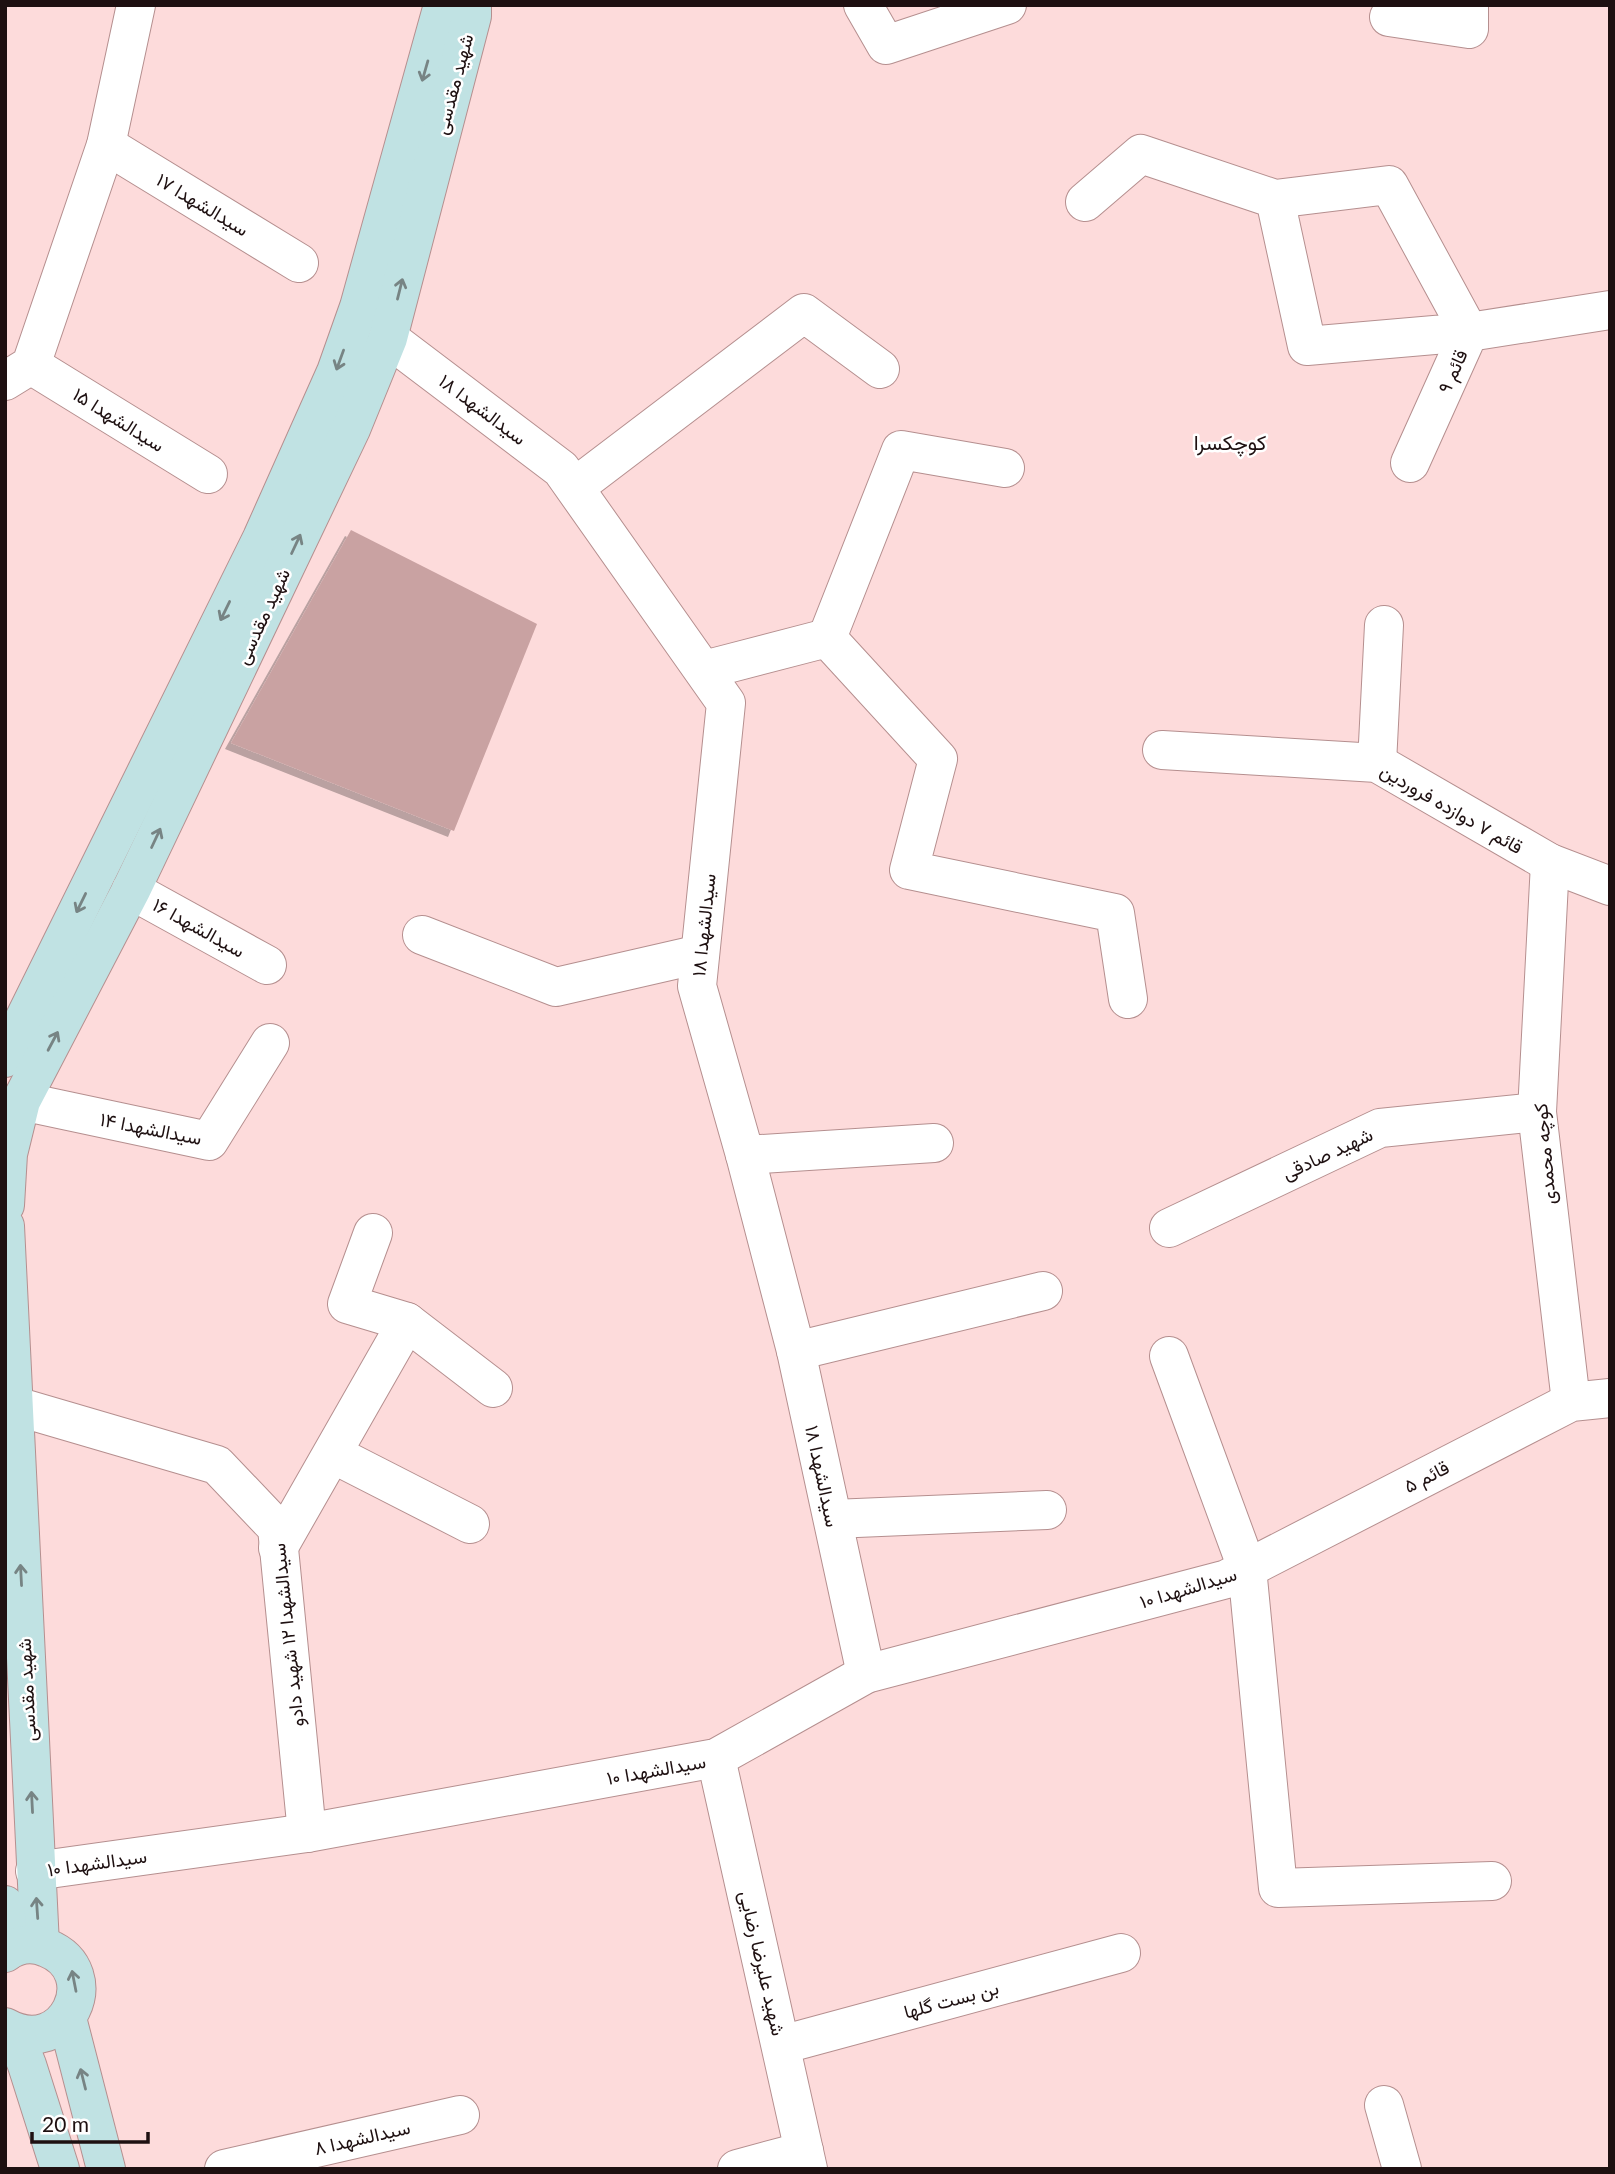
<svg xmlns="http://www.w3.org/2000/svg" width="1615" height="2174" viewBox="0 0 1615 2174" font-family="Lato,Vazirmatn,sans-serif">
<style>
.building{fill:#c9a2a2;filter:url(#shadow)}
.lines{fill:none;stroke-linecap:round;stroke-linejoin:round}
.minor-casing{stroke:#b58f8f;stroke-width:40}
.secondary-casing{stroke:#b58f8f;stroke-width:40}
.minor{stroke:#fff;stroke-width:38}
.secondary{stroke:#c0e2e3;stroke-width:38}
.oneway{stroke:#778484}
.labels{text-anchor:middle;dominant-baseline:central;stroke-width:5;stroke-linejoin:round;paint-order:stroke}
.street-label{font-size:19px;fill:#1e1011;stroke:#fff}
.neighbourhood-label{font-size:21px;fill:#1e1011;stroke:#fff}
</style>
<defs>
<filter id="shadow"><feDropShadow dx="-6" dy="6" stdDeviation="0" flood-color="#0004"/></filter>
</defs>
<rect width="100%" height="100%" fill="#fddbdb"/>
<polygon class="building" points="351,530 537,624 454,831 231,743"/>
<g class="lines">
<defs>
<g id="minor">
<polyline points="863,5 886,45 1007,5"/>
<polyline points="1389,17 1469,29 1469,5"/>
<polyline points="106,145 299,263"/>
<polyline points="1085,202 1141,154 1275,199 1389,185 1469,332 1307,346 1275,199"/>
<polyline points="388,338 561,469 726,703 697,986 745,1155 796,1351 866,1674"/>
<polyline points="31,365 208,474"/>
<polyline points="5,381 31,365 106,145 136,5"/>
<polyline points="1410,463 1469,332 1610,310"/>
<polyline points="575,487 804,313 880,369"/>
<polyline points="827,638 901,450 1005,468"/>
<polyline points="704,670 827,638 938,759 909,870 1115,913 1128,999"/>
<polyline points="1162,750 1377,763 1550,863 1610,886"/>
<polyline points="1377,763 1384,625"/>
<polyline points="1550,863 1537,1112 1571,1402"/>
<polyline points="131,890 267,965"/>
<polyline points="422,935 556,987 700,954"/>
<polyline points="21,1101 209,1141 270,1043"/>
<polyline points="745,1155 934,1143"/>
<polyline points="1169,1228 1380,1128 1537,1112"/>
<polyline points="407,1322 493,1388"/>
<polyline points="796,1351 1043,1291"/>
<polyline points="1169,1356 1247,1568 1278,1888 1492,1881"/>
<polyline points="12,1405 217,1465 277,1528 307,1833"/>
<polyline points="333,1454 470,1524"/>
<polyline points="833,1519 1047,1510"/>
<polyline points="278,1548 407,1322 347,1304 373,1233"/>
<polyline points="716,1758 808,2169"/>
<polyline points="35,1871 307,1833 716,1758 866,1674 1227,1579 1571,1402 1610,1398"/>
<polyline points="781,2045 1121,1953"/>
<polyline points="1384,2105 1402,2169"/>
<polyline points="224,2169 460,2115"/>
<polyline points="737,2169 804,2151"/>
</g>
<g id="secondary">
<polyline points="5,1058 262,538 336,372 359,307 443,5"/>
<polyline points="5,1205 8,1154 21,1101 131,890 351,429 388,338 472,16 472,5"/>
<polyline points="5,1226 40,1945"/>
<polyline points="5,1905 9,1950"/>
<path d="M5,1953C17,1944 33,1942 47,1948C107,1972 66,2061 5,2027"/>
<polyline points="67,2018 106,2169"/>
<polyline points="14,2032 27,2065 60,2169"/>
</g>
</defs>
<use href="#minor" class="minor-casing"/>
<use href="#secondary" class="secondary-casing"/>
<use href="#minor" class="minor"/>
<use href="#secondary" class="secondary"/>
</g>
<defs><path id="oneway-shaft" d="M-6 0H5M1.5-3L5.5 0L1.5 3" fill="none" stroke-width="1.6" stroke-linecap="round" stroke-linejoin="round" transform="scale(1.75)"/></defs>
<g class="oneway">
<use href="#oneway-shaft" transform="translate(425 71) rotate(106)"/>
<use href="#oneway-shaft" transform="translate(400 289) rotate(-76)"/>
<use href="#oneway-shaft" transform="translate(340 360) rotate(110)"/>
<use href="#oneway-shaft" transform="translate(296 544) rotate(-65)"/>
<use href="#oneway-shaft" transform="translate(225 611) rotate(116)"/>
<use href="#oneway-shaft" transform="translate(156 838) rotate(-65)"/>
<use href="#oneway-shaft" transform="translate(81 903) rotate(116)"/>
<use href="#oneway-shaft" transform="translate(53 1041) rotate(-62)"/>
<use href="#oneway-shaft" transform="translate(21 1575) rotate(-93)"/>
<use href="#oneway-shaft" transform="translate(32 1802) rotate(-93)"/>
<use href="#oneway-shaft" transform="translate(37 1908) rotate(-94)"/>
<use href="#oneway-shaft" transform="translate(74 1981) rotate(-101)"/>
<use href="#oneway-shaft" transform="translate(83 2079) rotate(-104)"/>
</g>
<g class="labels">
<g class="street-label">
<text transform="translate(453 84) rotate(-75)">شهید مقدسی</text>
<text transform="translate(203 204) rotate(31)">سیدالشهدا ۱۷</text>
<text transform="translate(1452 371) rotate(-66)">قائم ۹</text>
<text transform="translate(483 409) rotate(37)">سیدالشهدا ۱۸</text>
<text transform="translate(119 419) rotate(32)">سیدالشهدا ۱۵</text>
<text transform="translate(262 616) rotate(-65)">شهید مقدسی</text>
<text transform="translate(1452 808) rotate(30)">قائم ۷ دوازده فروردین</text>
<text transform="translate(703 925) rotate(-84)">سیدالشهدا ۱۸</text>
<text transform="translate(199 927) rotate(29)">سیدالشهدا ۱۶</text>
<text transform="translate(151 1128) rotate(11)">سیدالشهدا ۱۴</text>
<text transform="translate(1327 1153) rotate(-25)">شهید صادقی</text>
<text transform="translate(1544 1154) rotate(-95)">کوچه محمدی</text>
<text transform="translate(823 1476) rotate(78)">سیدالشهدا ۱۸</text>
<text transform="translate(1426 1476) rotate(-27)">قائم ۵</text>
<text transform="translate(1188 1587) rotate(-17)">سیدالشهدا ۱۰</text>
<text transform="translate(287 1635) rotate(-96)">سیدالشهدا ۱۲ شهید دادو</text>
<text transform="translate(26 1690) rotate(-93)">شهید مقدسی</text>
<text transform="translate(656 1769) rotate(-10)">سیدالشهدا ۱۰</text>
<text transform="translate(97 1862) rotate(-8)">سیدالشهدا ۱۰</text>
<text transform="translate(763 1963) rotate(77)">شهید علیرضا رضایی</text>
<text transform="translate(951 1999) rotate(-15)">بن بست گلها</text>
<text transform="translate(362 2137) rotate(-13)">سیدالشهدا ۸</text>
</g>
<g class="neighbourhood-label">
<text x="1230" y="441">کوچکسرا</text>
</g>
</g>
<rect width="1615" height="2174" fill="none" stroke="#1e1011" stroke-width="14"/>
<path d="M32 2132v10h116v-10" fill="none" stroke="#1e1011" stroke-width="3.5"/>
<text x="42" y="2132" font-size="21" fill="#1e1011" stroke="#ffffff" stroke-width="5" paint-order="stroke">20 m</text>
</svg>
